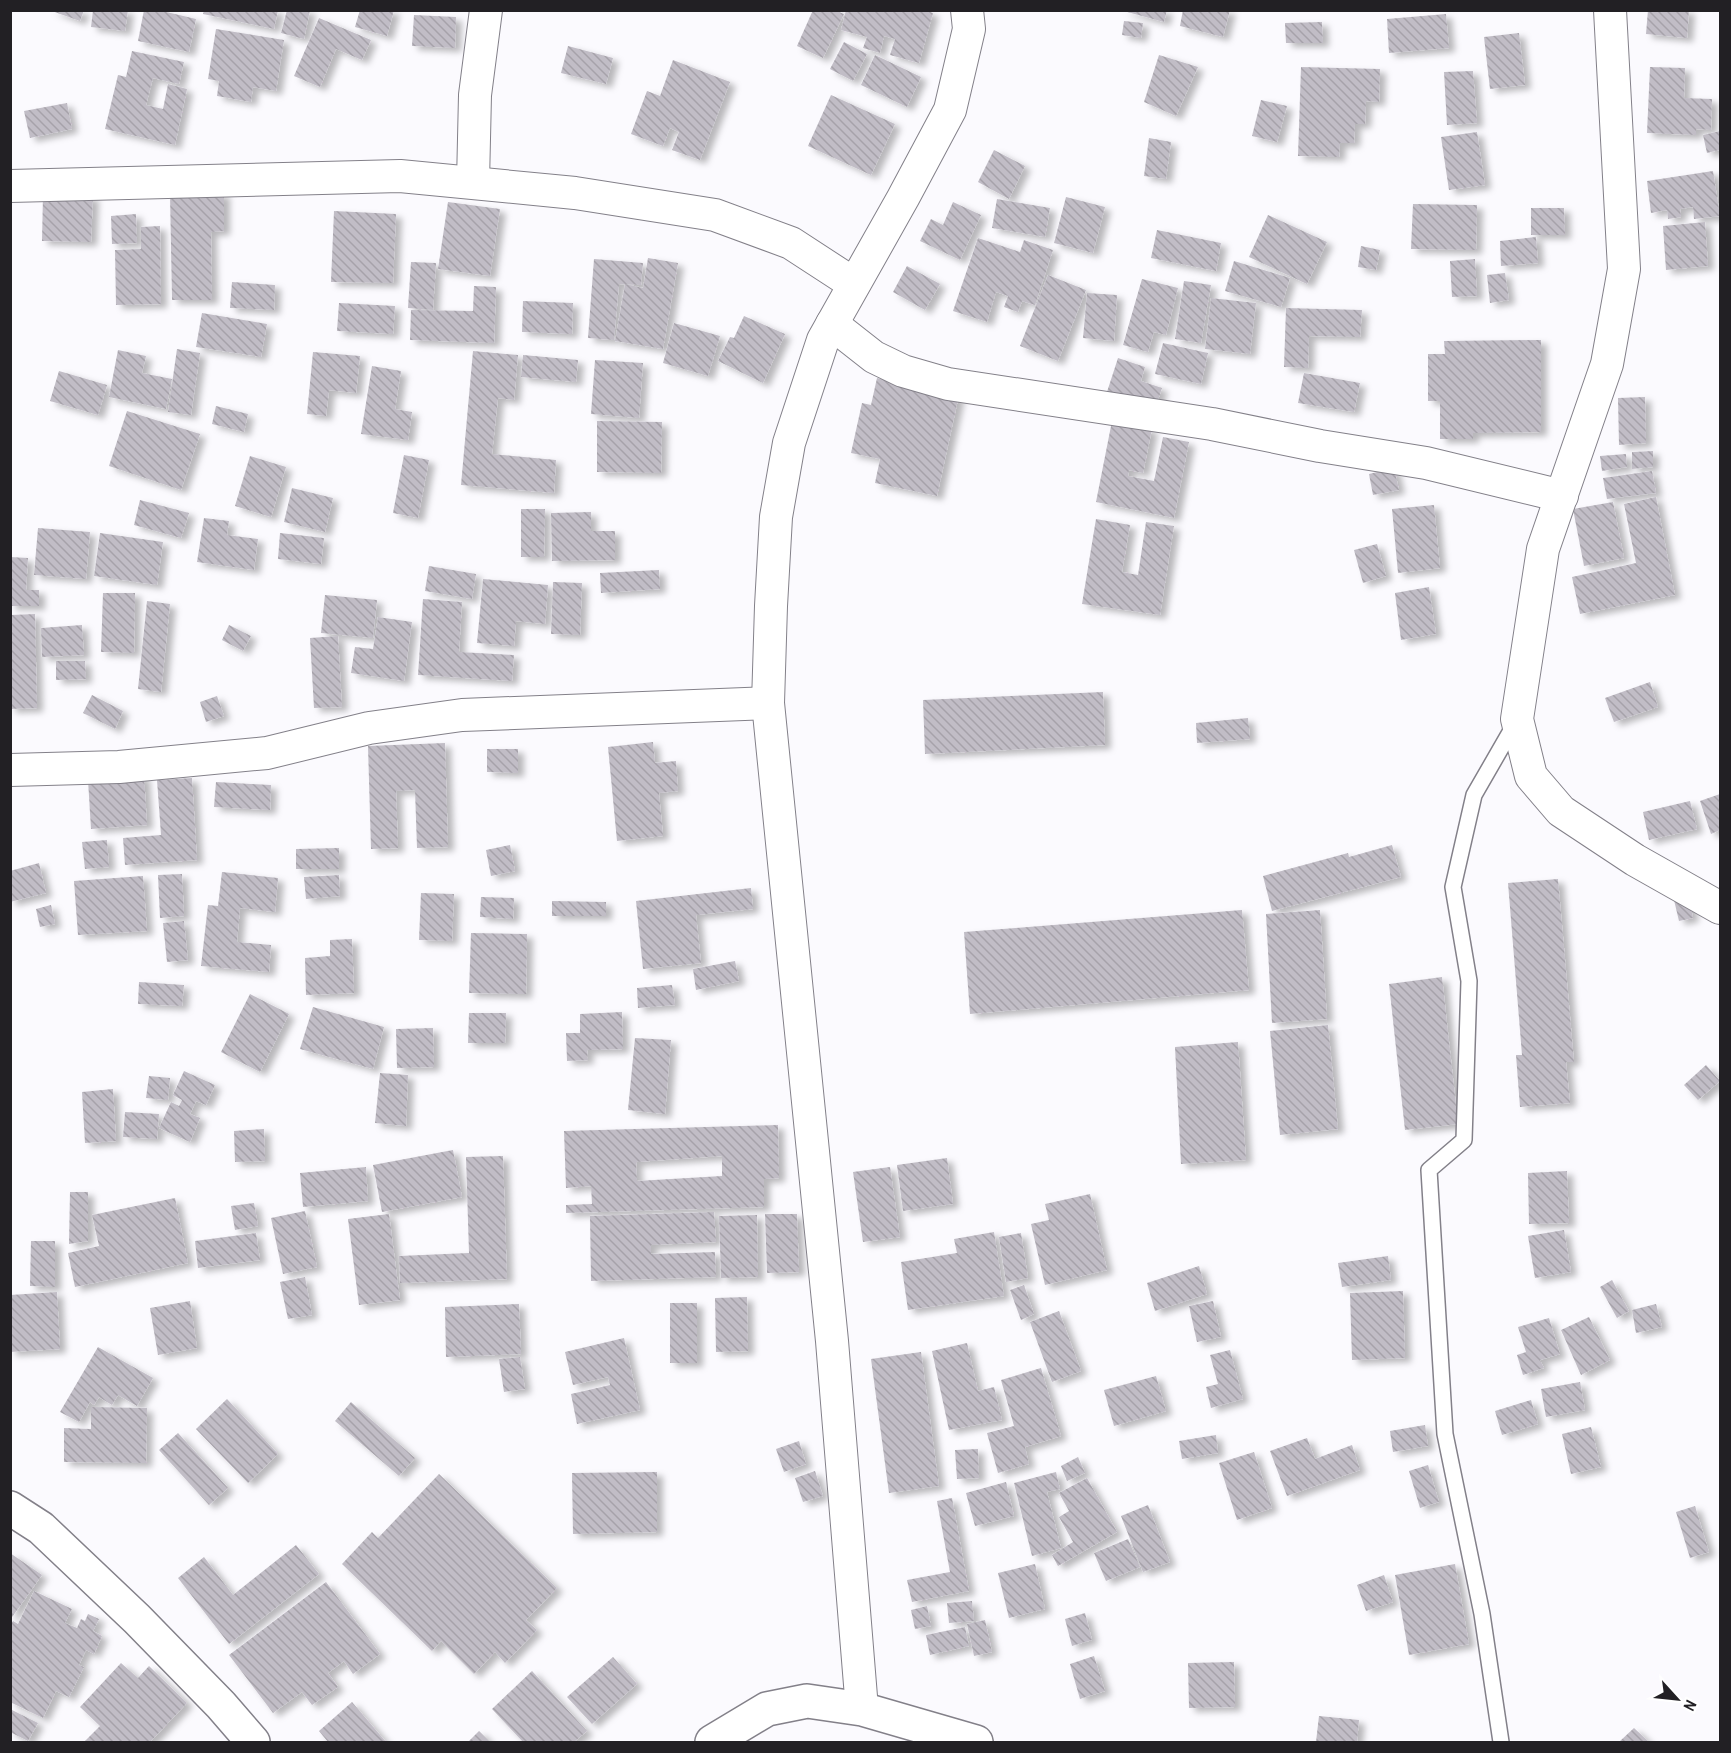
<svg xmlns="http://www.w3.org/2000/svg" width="1731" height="1753" viewBox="0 0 1731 1753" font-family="'Archivo Narrow',sans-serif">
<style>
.building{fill:url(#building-back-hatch);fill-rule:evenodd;filter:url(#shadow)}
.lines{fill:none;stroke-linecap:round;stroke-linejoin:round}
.lane-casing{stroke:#838089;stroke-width:18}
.street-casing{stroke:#838089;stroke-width:34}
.secondary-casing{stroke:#838089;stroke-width:36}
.lane{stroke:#fff;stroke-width:15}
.street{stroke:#fff;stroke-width:32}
.secondary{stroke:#fff;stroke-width:33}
</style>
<defs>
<pattern id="building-back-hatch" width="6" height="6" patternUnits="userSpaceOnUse" patternTransform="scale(1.5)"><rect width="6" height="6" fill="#c1bdc6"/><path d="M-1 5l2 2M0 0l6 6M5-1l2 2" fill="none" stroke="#a6a2aa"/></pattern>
<filter id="shadow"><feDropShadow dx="6" dy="4" stdDeviation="3" flood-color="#0004"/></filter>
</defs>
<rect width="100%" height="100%" fill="#fbfafe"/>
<g class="building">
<polygon points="49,10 84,10 80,21"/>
<polygon points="93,10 128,10 125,31 91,27"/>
<polygon points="144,10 158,10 196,19 189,52 138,41"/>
<polygon points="204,10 278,10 274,29 203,14"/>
<polygon points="287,10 310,10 304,39 281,33"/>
<polygon points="360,10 394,10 387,36 355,27"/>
<polygon points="813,10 839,10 839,12 844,14 823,58 797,46"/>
<polygon points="846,10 924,10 933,13 919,63 890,55 895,39 884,36 880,53 863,48 867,37 841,30"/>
<polygon points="1120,10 1167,10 1164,22"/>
<polygon points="1183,10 1230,10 1223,37 1180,26"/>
<polygon points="1648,10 1689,10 1687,38 1646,34"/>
<polygon points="1446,14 1449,48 1389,53 1387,19"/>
<polygon points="414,15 456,17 455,48 412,46"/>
<polygon points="319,18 371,40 362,60 336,49 320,87 294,76"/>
<polygon points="1124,21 1143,23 1141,38 1122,35"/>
<polygon points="1322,22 1323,43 1286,43 1285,23"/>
<polygon points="216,29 284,40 276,91 253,87 251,102 217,96 219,81 208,79"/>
<polygon points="1519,33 1525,85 1490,89 1484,37"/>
<polygon points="844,42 867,54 853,81 830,69"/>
<polygon points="568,46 613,58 606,84 561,73"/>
<polygon points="132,51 184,62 179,84 153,78 146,105 163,109 168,84 187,89 175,145 105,129 118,75 126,77"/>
<polygon points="875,55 921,77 907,107 861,85"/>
<polygon points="1159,55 1198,67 1176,116 1144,102"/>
<polygon points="673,60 730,82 700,160 672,150 679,132 670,128 663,146 631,134 647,91 660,96"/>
<polygon points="1301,67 1380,69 1379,102 1366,101 1365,124 1355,124 1354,143 1340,143 1339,157 1298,156"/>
<polygon points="1650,67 1685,68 1684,98 1712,99 1711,130 1696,129 1696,135 1647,133"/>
<polygon points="1473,71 1477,123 1447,125 1444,72"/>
<polygon points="831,95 895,124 871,175 808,146"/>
<polygon points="1261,100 1287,106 1277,142 1252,136"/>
<polygon points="67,103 72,129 30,138 24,111"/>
<polygon points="1720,131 1720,155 1719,150 1707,153 1703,135"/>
<polygon points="1477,132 1485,185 1449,190 1441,137"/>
<polygon points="1149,138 1171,142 1166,179 1144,176"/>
<polygon points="994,150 1025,166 1009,199 978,182"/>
<polygon points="1713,171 1720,216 1694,219 1693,207 1680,209 1681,217 1668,219 1667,210 1651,213 1647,181"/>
<polygon points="224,193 224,231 211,232 212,300 172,300 170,194"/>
<polygon points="43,195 93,196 91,242 42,241"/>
<polygon points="1066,197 1105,207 1093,253 1054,243"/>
<polygon points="997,199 1050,208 1045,237 992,228"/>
<polygon points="448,202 500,209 490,276 438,269"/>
<polygon points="953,202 981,215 960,260 920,241 931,219 943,225"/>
<polygon points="1413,204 1477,205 1476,250 1411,249"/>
<polygon points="1531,208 1564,208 1565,235 1531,235"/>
<polygon points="334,211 396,214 393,283 331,282"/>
<polygon points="136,214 137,243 112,244 111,216"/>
<polygon points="1268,215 1327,242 1307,284 1249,257"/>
<polygon points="1705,222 1708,266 1666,270 1663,226"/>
<polygon points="160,226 161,304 116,305 115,250 141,249 141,227"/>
<polygon points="1157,230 1221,243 1216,271 1151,258"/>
<polygon points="1536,237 1538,263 1501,266 1500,241"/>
<polygon points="978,238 1020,252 1024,240 1053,250 1035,305 1022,301 1018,312 1004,307 1008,296 996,292 987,322 953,311"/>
<polygon points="1361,246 1380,250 1376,270 1358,267"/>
<polygon points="648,258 678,263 663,349 615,341 625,284 643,288"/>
<polygon points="594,259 643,263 641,285 619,284 614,340 588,338"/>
<polygon points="1475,259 1477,296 1452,297 1450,261"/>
<polygon points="1234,261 1290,278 1281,307 1225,291"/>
<polygon points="411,262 436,263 433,310 408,308"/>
<polygon points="907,266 940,284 925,310 893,292"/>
<polygon points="1505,273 1509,300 1490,303 1487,275"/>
<polygon points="1048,275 1086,290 1058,361 1020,346"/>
<polygon points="1142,279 1178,288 1166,335 1154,332 1148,352 1123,345"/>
<polygon points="1184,281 1211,285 1201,343 1175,339"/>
<polygon points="232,282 275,285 274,310 230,308"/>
<polygon points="474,286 496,287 494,343 410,340 411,310 473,311"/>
<polygon points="1087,293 1117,295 1114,341 1083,338"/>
<polygon points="1211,298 1256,303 1250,354 1205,349"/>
<polygon points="523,301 573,303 572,334 522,332"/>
<polygon points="339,303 395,306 393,334 337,331"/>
<polygon points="1286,308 1362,310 1360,337 1309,336 1308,368 1284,367"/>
<polygon points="202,313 267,324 261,357 196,347"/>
<polygon points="744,316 785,334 763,383 718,361 730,337 734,338"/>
<polygon points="674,323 720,336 708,376 663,363"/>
<polygon points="1541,340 1541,432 1473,433 1473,439 1440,439 1440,401 1428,401 1428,354 1445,354 1444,341"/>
<polygon points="1163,343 1208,353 1201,384 1155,374"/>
<polygon points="177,349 200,353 191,415 168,412"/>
<polygon points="118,350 146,356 142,373 172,379 166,409 109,397"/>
<polygon points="473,351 518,355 514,400 498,398 492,454 556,460 554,493 461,485"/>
<polygon points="313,352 360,356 356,393 329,390 326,416 307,414"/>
<polygon points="523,355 578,360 576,382 521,377"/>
<polygon points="1118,358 1145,367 1141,381 1162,388 1155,409 1106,395"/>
<polygon points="595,360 643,363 639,418 591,414"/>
<polygon points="372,366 401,371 395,409 412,412 408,440 361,434"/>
<polygon points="59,371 107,385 98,415 50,401"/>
<polygon points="1304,373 1360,383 1354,412 1298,403"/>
<polygon points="877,378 959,395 937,496 875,483 880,459 851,453 862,403 871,405"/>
<polygon points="1645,397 1646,443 1619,445 1618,398"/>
<polygon points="216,406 248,414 244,432 212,424"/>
<polygon points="127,411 200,434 181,490 109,466"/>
<polygon points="597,421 662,422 661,473 597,472"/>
<polygon points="1112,421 1152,429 1143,473 1129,470 1128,476 1154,481 1163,437 1189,442 1174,518 1096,502"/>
<polygon points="1653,451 1653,467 1632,469 1632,452"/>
<polygon points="1626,454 1627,467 1602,471 1600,456"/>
<polygon points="404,455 429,460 418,518 393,513"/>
<polygon points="250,456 286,467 271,517 235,506"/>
<polygon points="1394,468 1399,490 1373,495 1369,474"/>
<polygon points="1652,471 1656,493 1607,499 1603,478"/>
<polygon points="292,488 333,498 325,532 284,522"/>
<polygon points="1656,497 1675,595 1580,614 1572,577 1636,563 1624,504"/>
<polygon points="140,500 189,513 181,538 134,525"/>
<polygon points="1613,502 1624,558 1584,566 1573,509"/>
<polygon points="1434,505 1440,568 1398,573 1392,509"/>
<polygon points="521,509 545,509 544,557 521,557"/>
<polygon points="591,512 591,531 615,531 615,560 552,561 551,513"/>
<polygon points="204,518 229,521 227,535 258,539 254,570 197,562"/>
<polygon points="1096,519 1130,525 1122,572 1138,575 1146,522 1174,526 1160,615 1082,604"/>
<polygon points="38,528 90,532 86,579 34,575"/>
<polygon points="100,533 163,542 157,585 94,576"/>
<polygon points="280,533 324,538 321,564 278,559"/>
<polygon points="1377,544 1386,576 1363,583 1354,550"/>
<polygon points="10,557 28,558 26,590 39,590 39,606 10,606"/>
<polygon points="429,566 476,574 472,599 425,591"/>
<polygon points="659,570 660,589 601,593 600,573"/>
<polygon points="483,579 548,585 545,624 516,621 514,646 477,643"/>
<polygon points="553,582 582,583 580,635 551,634"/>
<polygon points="1429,587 1436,634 1401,640 1395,593"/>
<polygon points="103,593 135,593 134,653 101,652"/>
<polygon points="325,595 377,600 373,638 321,633"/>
<polygon points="423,599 462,602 459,652 514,655 512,681 418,675"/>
<polygon points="147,601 170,604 161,692 138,689"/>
<polygon points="35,614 37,708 10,709 10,615"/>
<polygon points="378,617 412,622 404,681 351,673 355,647 373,649"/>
<polygon points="82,625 84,655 42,657 41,628"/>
<polygon points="229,625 251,636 243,651 222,640"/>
<polygon points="338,636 342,707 314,708 310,638"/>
<polygon points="56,661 85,661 86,679 56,680"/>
<polygon points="1650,682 1658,707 1614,722 1605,698"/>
<polygon points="1103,692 1105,745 925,754 923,700"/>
<polygon points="92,695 123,711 115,729 83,713"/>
<polygon points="217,696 224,716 206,722 200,702"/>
<polygon points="1248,718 1250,739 1197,743 1196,723"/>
<polygon points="653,742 655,763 676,761 678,791 659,793 663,836 617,841 608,747"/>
<polygon points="445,743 448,847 417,848 415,790 396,791 398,848 371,849 368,746"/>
<polygon points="487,749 518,749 518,773 487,772"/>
<polygon points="144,775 147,825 91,829 88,780"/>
<polygon points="192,778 197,860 125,865 123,838 161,835 157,780"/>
<polygon points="216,782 271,785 270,810 214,807"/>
<polygon points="1720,794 1720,830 1711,834 1700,801"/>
<polygon points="1690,801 1697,829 1649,840 1643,812"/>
<polygon points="107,840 109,867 85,869 82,842"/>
<polygon points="510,845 515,871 491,876 486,850"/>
<polygon points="1392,845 1401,877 1272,911 1263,876 1348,853 1349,857"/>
<polygon points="339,848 339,869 296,869 296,849"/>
<polygon points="39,863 46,893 10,902 10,871"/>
<polygon points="222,872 278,878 275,912 240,908 237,942 271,945 269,972 201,966 208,905 218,906"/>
<polygon points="182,874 184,916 160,918 158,875"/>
<polygon points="339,875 340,896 306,899 304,877"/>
<polygon points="143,876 147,931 78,935 74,881"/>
<polygon points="1558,879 1574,1062 1566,1062 1570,1103 1520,1107 1516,1055 1522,1055 1508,883"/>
<polygon points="751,888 753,909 696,915 701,963 643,969 636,901"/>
<polygon points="421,893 454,894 452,941 419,940"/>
<polygon points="481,897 514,898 513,919 480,917"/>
<polygon points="1689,898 1693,918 1679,921 1674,900"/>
<polygon points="552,901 606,902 606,916 552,916"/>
<polygon points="51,905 55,924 40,927 36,909"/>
<polygon points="1242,910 1249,990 970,1014 964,932"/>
<polygon points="1320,910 1327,1019 1272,1023 1266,914"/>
<polygon points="184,921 188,960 167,962 163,923"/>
<polygon points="471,933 527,934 526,994 469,993"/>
<polygon points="352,939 354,993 306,995 305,958 330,956 330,940"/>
<polygon points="735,961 739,981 696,990 693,969"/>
<polygon points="1442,977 1458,1124 1405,1130 1389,984"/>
<polygon points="139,982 184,985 182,1006 138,1004"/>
<polygon points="672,985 675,1005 638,1008 637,988"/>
<polygon points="250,994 289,1014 260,1072 221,1052"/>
<polygon points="313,1007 384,1027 373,1069 300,1049"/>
<polygon points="622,1012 623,1049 587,1050 588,1060 567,1061 566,1033 580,1033 580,1014"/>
<polygon points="469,1013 506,1013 505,1043 468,1043"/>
<polygon points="1328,1025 1338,1129 1280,1135 1270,1031"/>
<polygon points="433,1028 434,1067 397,1068 396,1029"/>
<polygon points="635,1038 671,1040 665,1114 628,1110"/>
<polygon points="1238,1042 1246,1160 1181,1164 1175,1047"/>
<polygon points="1706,1065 1720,1081 1698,1100 1684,1085"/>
<polygon points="184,1071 215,1085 206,1105 196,1101 190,1114 200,1118 190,1142 159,1128 171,1102 179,1106 182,1100 173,1095"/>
<polygon points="380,1073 408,1075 406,1126 375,1123"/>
<polygon points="149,1076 170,1078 168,1100 146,1098"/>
<polygon points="113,1089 116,1141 85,1143 82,1092"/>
<polygon points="125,1112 159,1114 157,1139 123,1137"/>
<path d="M778,1125L779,1178L764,1179V1207L566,1213V1205L592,1204L591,1186L566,1188L564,1131ZM722,1156V1176L637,1181L636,1162Z"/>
<polygon points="264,1129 265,1161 235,1162 234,1131"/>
<polygon points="453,1150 462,1197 382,1212 373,1165"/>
<polygon points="503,1156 507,1279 400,1283 399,1256 469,1253 466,1157"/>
<polygon points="947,1158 953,1204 903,1211 897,1165"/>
<polygon points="366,1167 368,1201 303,1207 300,1173"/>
<polygon points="890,1167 900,1237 863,1242 853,1172"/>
<polygon points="1567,1171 1569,1223 1529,1224 1528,1173"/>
<polygon points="70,1192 88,1192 88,1241 69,1244"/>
<polygon points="1090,1194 1107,1270 1045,1285 1031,1224 1049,1220 1045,1204"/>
<polygon points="175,1198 188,1263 75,1287 68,1253 99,1246 92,1215"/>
<polygon points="254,1203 258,1226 235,1230 231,1206"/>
<polygon points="305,1211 317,1267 283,1274 271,1218"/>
<polygon points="714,1212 716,1242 651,1245 651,1254 715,1252 716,1277 591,1281 590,1216"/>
<polygon points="389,1214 400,1300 359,1305 348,1219"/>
<polygon points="765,1214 797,1214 799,1272 767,1273"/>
<polygon points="757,1215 758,1277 721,1278 719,1216"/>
<polygon points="1564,1230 1571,1272 1535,1278 1528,1236"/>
<polygon points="994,1232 1004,1296 908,1310 901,1262 957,1253 954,1239"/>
<polygon points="256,1233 260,1260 198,1268 195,1241"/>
<polygon points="1021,1233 1028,1278 1006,1282 999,1237"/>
<polygon points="31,1241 55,1241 55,1287 30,1286"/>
<polygon points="1388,1256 1391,1280 1342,1287 1338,1263"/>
<polygon points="1199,1266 1207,1294 1155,1311 1147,1283"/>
<polygon points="305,1277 312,1315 288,1319 280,1282"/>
<polygon points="1612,1280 1629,1311 1617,1318 1600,1287"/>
<polygon points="1024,1285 1034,1314 1021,1320 1010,1290"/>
<polygon points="1403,1291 1405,1358 1352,1360 1350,1293"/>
<polygon points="57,1292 60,1349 10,1352 10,1295"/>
<polygon points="747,1297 748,1351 716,1352 715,1298"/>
<polygon points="190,1301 197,1348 158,1355 150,1308"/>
<polygon points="1213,1301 1221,1337 1197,1342 1189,1306"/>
<rect x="670" y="1303" width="27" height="60"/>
<polygon points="519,1304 521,1354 446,1357 445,1307"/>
<polygon points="1656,1304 1662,1327 1636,1333 1632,1310"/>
<polygon points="1059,1311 1081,1371 1052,1382 1030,1322"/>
<polygon points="1589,1317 1610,1360 1581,1375 1561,1330"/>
<polygon points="1549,1318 1560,1354 1540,1360 1544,1368 1523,1375 1517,1355 1526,1352 1518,1327"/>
<polygon points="624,1338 640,1410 577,1424 571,1394 610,1385 608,1377 573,1385 565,1352"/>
<polygon points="967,1343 978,1391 994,1387 1002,1420 949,1430 932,1351"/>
<polygon points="98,1347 153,1378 137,1406 118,1395 112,1405 99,1397 94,1405 90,1402 79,1422 60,1412"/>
<polygon points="1230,1350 1243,1399 1211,1408 1206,1387 1218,1384 1210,1355"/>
<polygon points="921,1352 939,1486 889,1493 871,1359"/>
<polygon points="520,1357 525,1389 504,1392 499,1359"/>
<polygon points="1041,1368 1061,1436 1025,1447 1029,1464 998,1473 987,1433 1014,1426 1001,1380"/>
<polygon points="1156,1376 1166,1411 1114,1426 1104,1390"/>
<polygon points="1580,1382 1585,1410 1546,1417 1541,1389"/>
<polygon points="227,1399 278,1454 248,1483 196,1429"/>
<polygon points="1531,1400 1538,1424 1502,1435 1495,1411"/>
<polygon points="351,1402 415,1458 399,1476 335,1421"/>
<polygon points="91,1407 147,1408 146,1463 64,1462 64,1428 91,1429"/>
<polygon points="1425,1425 1428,1446 1393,1452 1390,1431"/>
<polygon points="1591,1427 1601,1467 1571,1474 1562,1434"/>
<polygon points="178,1433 228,1488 209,1505 159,1450"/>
<polygon points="1216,1435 1218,1453 1182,1459 1179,1441"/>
<polygon points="1307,1438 1315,1459 1352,1445 1360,1470 1287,1496 1270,1451"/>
<polygon points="799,1441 806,1464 784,1472 776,1449"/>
<polygon points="978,1449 979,1478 957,1479 955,1450"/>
<polygon points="1254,1452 1272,1508 1237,1520 1219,1463"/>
<polygon points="1078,1457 1085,1473 1067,1481 1061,1466"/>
<polygon points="1428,1465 1439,1502 1420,1508 1409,1471"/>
<polygon points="815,1471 823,1496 803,1502 795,1478"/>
<polygon points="657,1472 657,1532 573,1534 572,1473"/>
<polygon points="1056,1472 1060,1489 1047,1492 1061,1548 1032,1556 1014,1483"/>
<polygon points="439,1474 557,1588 526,1620 537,1630 505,1663 495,1652 474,1674 441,1641 432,1651 342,1564 372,1532 378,1538"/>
<polygon points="1087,1478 1117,1532 1058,1566 1052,1555 1073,1542 1059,1517 1069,1511 1059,1493"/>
<polygon points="1006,1482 1014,1516 975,1526 966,1493"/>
<polygon points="952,1498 969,1591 912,1602 907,1580 950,1572 937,1501"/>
<polygon points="1148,1505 1170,1562 1143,1572 1121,1516"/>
<polygon points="1695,1506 1709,1552 1690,1558 1676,1512"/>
<polygon points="1128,1539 1140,1567 1106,1581 1094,1553"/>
<polygon points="296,1545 319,1574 229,1644 178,1578 204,1557 233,1595"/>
<polygon points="10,1553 42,1575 10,1620"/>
<polygon points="1035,1564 1045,1609 1009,1618 998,1573"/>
<polygon points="1455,1564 1469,1644 1409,1655 1395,1575"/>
<polygon points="1384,1575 1393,1602 1366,1611 1357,1585"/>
<polygon points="326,1582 380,1654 353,1674 344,1661 328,1673 338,1687 312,1705 302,1692 273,1713 229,1655"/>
<polygon points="34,1591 72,1609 65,1623 77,1628 81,1619 85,1621 88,1614 99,1619 93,1631 102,1636 94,1654 86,1650 79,1665 84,1667 69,1697 56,1691 43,1718 10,1702 10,1625 13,1621 18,1624"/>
<polygon points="972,1601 974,1621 949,1623 947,1603"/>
<polygon points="927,1606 931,1626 915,1629 911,1610"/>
<polygon points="1085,1613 1092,1640 1072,1646 1065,1619"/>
<polygon points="985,1620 992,1652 974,1656 967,1624"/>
<polygon points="965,1627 969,1646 930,1655 926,1635"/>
<polygon points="1094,1656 1105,1691 1080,1699 1070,1664"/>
<polygon points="613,1657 637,1684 592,1724 567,1697"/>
<polygon points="1234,1662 1235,1707 1189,1708 1188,1663"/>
<polygon points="121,1663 138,1678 149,1666 187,1703 150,1742 84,1742 100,1726 80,1707"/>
<polygon points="532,1671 587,1731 574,1742 523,1742 492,1709"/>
<polygon points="352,1702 386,1742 328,1742 319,1731"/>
<polygon points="10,1709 38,1723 28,1741 10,1732"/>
<polygon points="1319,1716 1359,1720 1357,1742 1316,1742"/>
<polygon points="1634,1728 1649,1742 1619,1742"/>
<polygon points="479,1731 490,1742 468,1742"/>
</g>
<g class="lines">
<defs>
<polyline id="lane" points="1501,1742 1482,1614 1445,1434 1429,1170 1464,1140 1469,981 1453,887 1474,795 1516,722"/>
<g id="street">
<polyline points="1610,10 1624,269 1607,364 1543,549 1517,719 1531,776 1561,811 1635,860 1720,908"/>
<polyline points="473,182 475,95 486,10"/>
<polyline points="10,186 400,176 575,193 715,215 791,243 854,284"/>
<polyline points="832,324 874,357 903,371 948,384 1212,424 1320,446 1426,463 1562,496"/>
<polyline points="10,770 119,767 267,753 369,728 462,715 768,703"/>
<polyline points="862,1709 832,1341 768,703 771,606 776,517 789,443 823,340 903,198 950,110 969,29 967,10"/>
</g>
<g id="secondary">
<polyline points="10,1508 41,1528 137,1619 221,1705 253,1742"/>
<polyline points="712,1742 767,1709 807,1701 862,1709 976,1742"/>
</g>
</defs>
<use href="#lane" class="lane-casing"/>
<use href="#street" class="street-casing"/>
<use href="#secondary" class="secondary-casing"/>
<use href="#lane" class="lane"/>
<use href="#street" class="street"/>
<use href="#secondary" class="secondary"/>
</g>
<rect width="1731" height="1753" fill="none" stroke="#222024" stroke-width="24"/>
<g transform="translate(1677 1699) rotate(117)" stroke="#ffffff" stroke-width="4.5" paint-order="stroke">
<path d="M0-4.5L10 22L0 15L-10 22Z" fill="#222024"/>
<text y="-9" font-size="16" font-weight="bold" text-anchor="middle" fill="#222024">N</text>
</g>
</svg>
